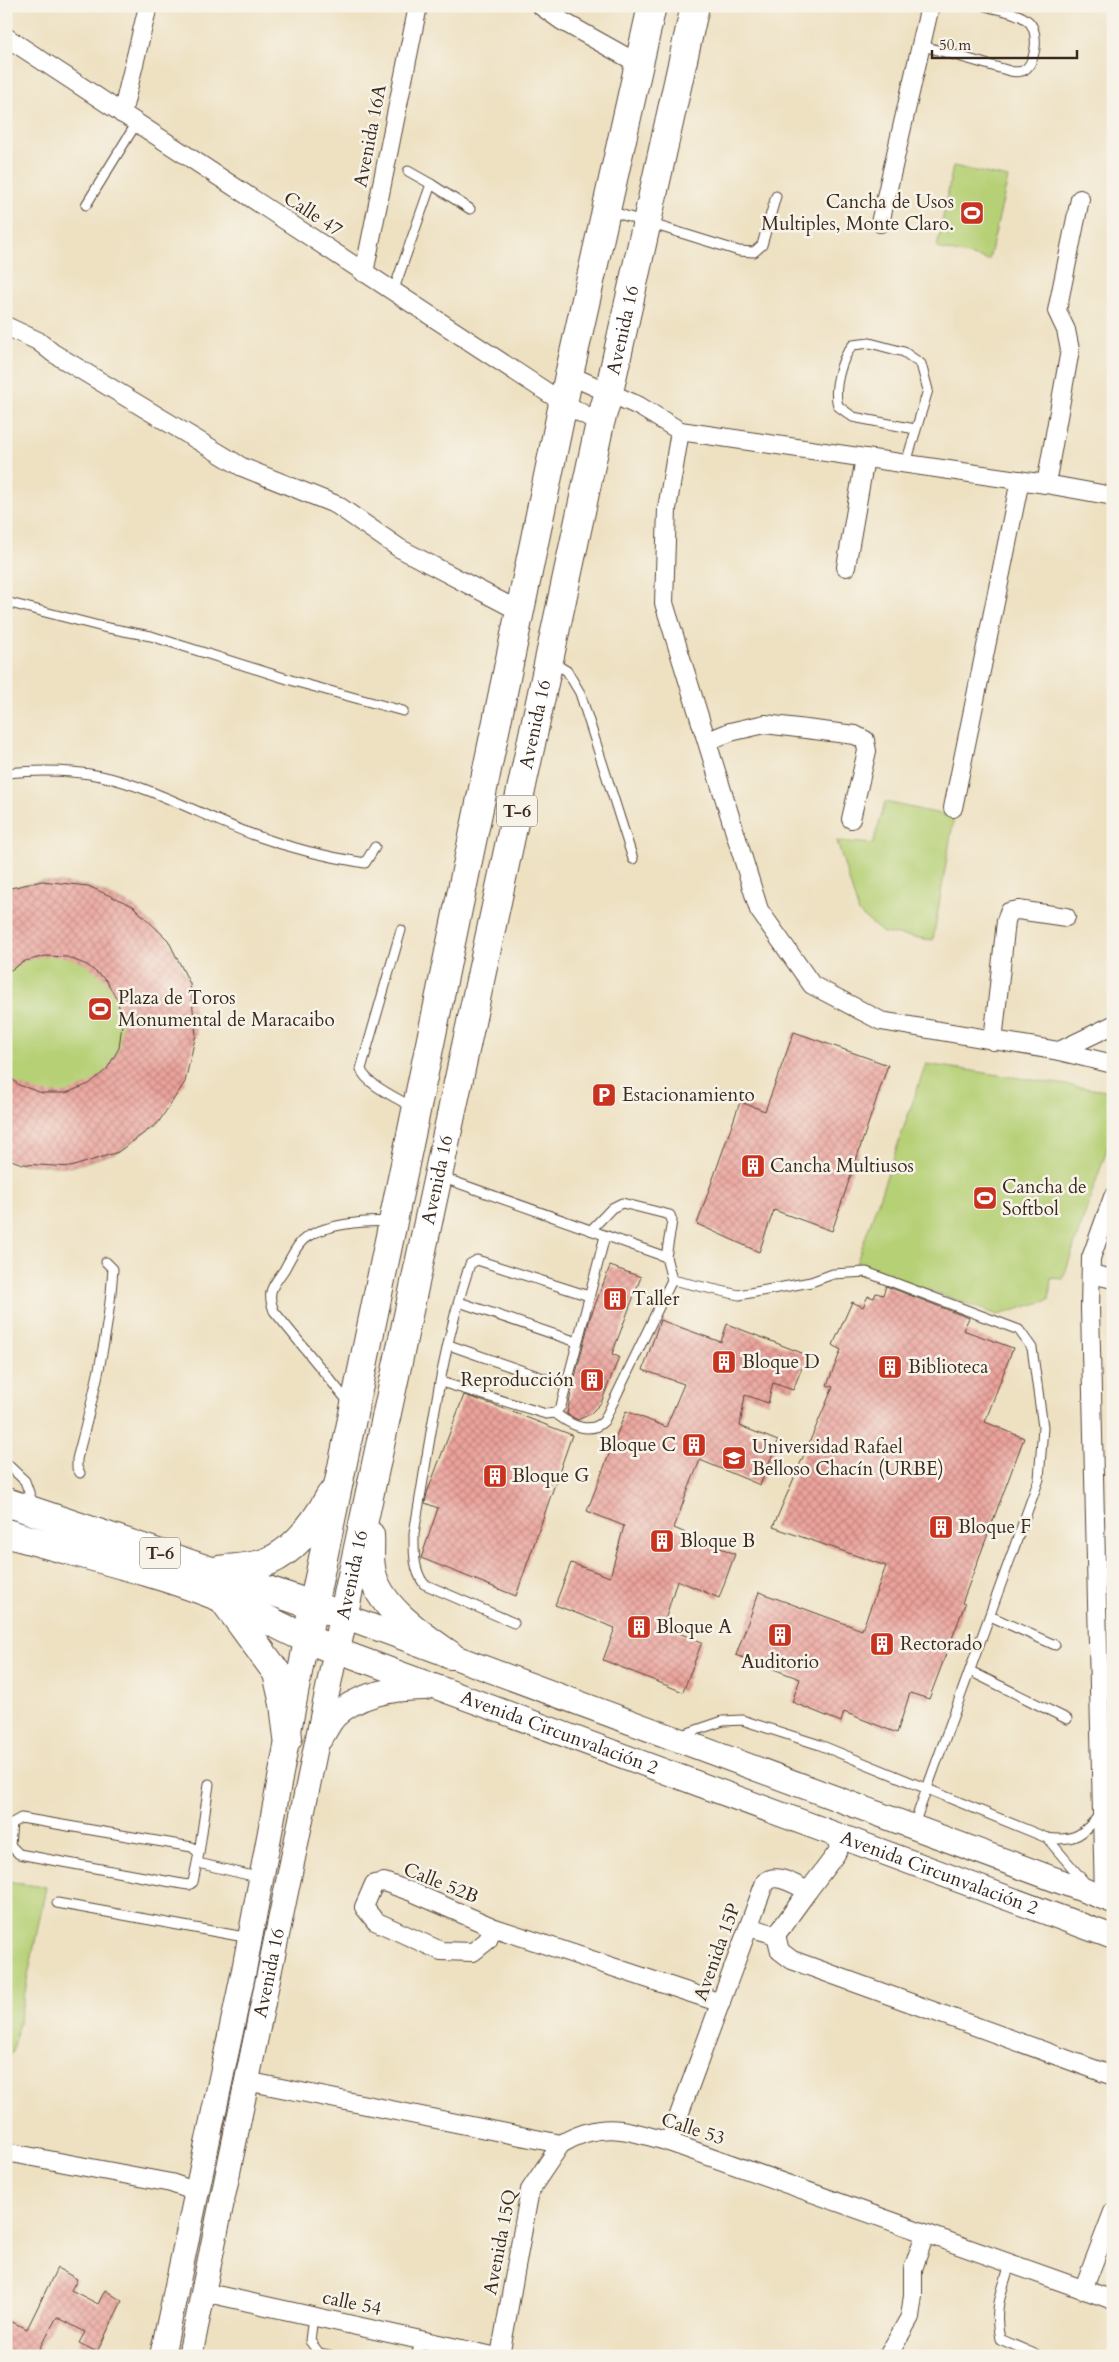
<svg xmlns="http://www.w3.org/2000/svg" width="1119" height="2362" viewBox="0 0 1119 2362" font-family="Cardo,serif">
<style>
.park{fill:#b6d076;stroke:#787d4a}
.building{fill:url(#building-cross-hatch)}
.lines{fill:none;stroke-linecap:round;stroke-linejoin:round}
.lane-casing{stroke:#564537;stroke-width:11}
.street-casing{stroke:#564537;stroke-width:20}
.secondary-casing{stroke:#564537;stroke-width:26}
.highway-casing{stroke:#564537;stroke-width:30}
.lane{stroke:#fff;stroke-width:9}
.street{stroke:#fff;stroke-width:18}
.secondary{stroke:#fff;stroke-width:24}
.highway{stroke:#fff;stroke-width:28}
.labels{text-anchor:middle;dominant-baseline:central;stroke-width:5;stroke-linejoin:round;paint-order:stroke}
.shield{fill:#f7f3e8;stroke:#73665b;stroke-width:1}
.shield-label{font-size:18px;font-weight:bold;fill:#3b2a1e}
.street-label{font-size:19px;fill:#3b2a1e;stroke:#f7f3e8}
.poi-label{font-size:19px;fill:#3b2a1e;stroke:#f7f3e8;text-anchor:start}
</style>
<defs>
<pattern id="building-cross-hatch" width="8" height="8" patternUnits="userSpaceOnUse" patternTransform="scale(1.25)"><rect width="8" height="8" fill="#eca39c"/><path d="M0 0l8 8M0 8l8-8" fill="none" stroke="#c0857f"/></pattern>
</defs>
<rect width="100%" height="100%" fill="#f7f3e8"/>
<filter id="ink" filterUnits="userSpaceOnUse"><feTurbulence type="fractalNoise" baseFrequency=".02" numOctaves="2"/><feDisplacementMap in="SourceGraphic" scale="10" xChannelSelector="R" yChannelSelector="G"/><feConvolveMatrix kernelMatrix="1 2 1 2 8 2 1 2 1" color-interpolation-filters="sRGB"/></filter>
<filter id="wash" filterUnits="userSpaceOnUse"><feTurbulence type="fractalNoise" baseFrequency=".0096" numOctaves="4" result="noise"/><feDisplacementMap in="SourceGraphic" scale="20" xChannelSelector="R" yChannelSelector="G"/><feGaussianBlur stdDeviation="1.12" result="paint"/><feColorMatrix in="noise" values="0 0 0 0 0 0 0 0 0 0 0 0 0 0 0 0 0 1.4 0 .05"/><feComposite in="paint" operator="in"/></filter>
<g filter="url(#wash)">
<rect width="100%" height="100%" fill="#eee1c2"/>
<g class="park">
<polygon points="953,166 1008,178 989,260 937,248"/>
<polygon points="885,802 954,817 933,940 883,933 859,913 837,841 873,844"/>
<polygon points="42,881 88,886 133,906 168,940 190,984 196,1034 158,1123 118,1152 71,1167 22,1164 6,1158 6,889"/>
<polygon points="926,1064 1113,1092 1113,1131 1063,1279 1051,1278 1049,1300 998,1315 856,1264"/>
<polygon points="6,1882 46,1887 13,2052 6,2059"/>
</g>
<g id="blocks">
<g class="building">
<polygon points="42,881 88,886 133,906 168,940 190,984 196,1034 185,1082 158,1123 118,1152 71,1167 22,1164 6,1158 6,1074 19,1085 42,1093 66,1093 89,1084 107,1069 119,1048 122,1024 118,1001 106,980 87,965 67,957 46,956 25,961 6,973 6,889"/>
<polygon points="794,1032 888,1065 832,1231 774,1210 759,1252 697,1224 740,1102 765,1111"/>
<polygon points="610,1266 641,1277 612,1354 619,1357 601,1403 590,1414 578,1420 567,1414 571,1393 590,1318"/>
<polygon points="886,1286 969,1318 963,1330 1013,1348 985,1422 1024,1438 962,1603 965,1604 929,1699 910,1693 897,1733 844,1712 841,1722 792,1702 800,1679 736,1655 759,1592 862,1630 886,1566 773,1527 833,1387 827,1385 841,1350 833,1345 852,1302 863,1307 868,1296 874,1298 876,1293 883,1295"/>
<polygon points="660,1320 721,1342 727,1324 807,1355 793,1390 773,1383 768,1403 745,1395 740,1426 778,1441 760,1485 700,1460 686,1495 674,1528 735,1554 719,1598 677,1580 663,1627 702,1642 683,1692 603,1660 615,1628 555,1605 571,1563 610,1577 624,1526 587,1511 626,1411 666,1427 684,1384 643,1370"/>
<polygon points="464,1395 497,1406 572,1435 516,1596 421,1558 438,1508 425,1503 427,1493"/>
<polygon points="57,2268 77,2279 71,2290 98,2304 105,2290 122,2301 97,2352 79,2343 85,2332 57,2317 35,2356 6,2356 6,2319 27,2329"/>
</g>
</g>
</g>
<g filter="url(#ink)">
<use href="#blocks" fill-opacity="0" stroke="#564537" stroke-width="1"/>
<g class="lines">
<defs>
<g id="lane">
<path d="M920,45L1010,71C1014,72 1018,72 1022,71C1036,66 1040,33 1029,22C1019,12 998,10 985,6"/>
<polyline points="431,184 470,209"/>
<polyline points="86,205 136,124"/>
<polyline points="610,211 739,251 754,252 762,245 776,196"/>
<polyline points="393,292 431,184 408,171"/>
<path d="M906,463L928,390L921,364L904,352L870,343L853,345C841,358 833,389 838,406L853,417L915,429"/>
<polyline points="6,602 103,627 151,636 297,682 403,711"/>
<polyline points="552,662 567,671 580,693 633,859"/>
<path d="M6,773C38,770 70,770 101,776C152,787 205,817 254,835C290,848 327,857 365,863L375,847"/>
<path d="M401,930L361,1069C365,1084 399,1099 412,1107"/>
<path d="M441,1177L666,1257L672,1280L604,1421C589,1436 569,1424 555,1413"/>
<polyline points="591,1230 612,1208 622,1203 670,1215 672,1221 666,1257"/>
<polyline points="672,1280 739,1295 811,1282 833,1274 866,1272 1019,1330 1032,1348 1043,1427 1039,1479 913,1827"/>
<polyline points="459,1302 577,1342"/>
<polyline points="449,1345 566,1386"/>
<polyline points="441,1382 546,1414 555,1413 561,1406 605,1236"/>
<path d="M350,1404L274,1311C266,1291 273,1286 284,1270C289,1261 295,1248 302,1241C320,1224 368,1220 391,1222"/>
<polyline points="6,1463 25,1481 34,1507"/>
<path d="M80,1473L77,1468V1459C94,1396 109,1334 113,1269L106,1262"/>
<polyline points="990,1616 1055,1645"/>
<path d="M514,1623L424,1584C413,1569 414,1551 414,1533C430,1443 441,1350 470,1264L477,1260L589,1296"/>
<polyline points="970,1671 1067,1719"/>
<polyline points="679,1736 723,1721 742,1720 820,1745 1047,1838 1087,1885"/>
<polygon points="21,1818 192,1847 199,1853 193,1882 189,1885 182,1884 19,1854 10,1845 12,1823"/>
<path d="M1047,1838C1075,1842 1084,1834 1101,1813"/>
<polyline points="199,1853 209,1784"/>
<polyline points="198,1863 261,1878"/>
<polyline points="57,1903 250,1938"/>
<path d="M1010,2264C1002,2291 993,2310 1000,2339L1039,2356"/>
<polyline points="313,2316 310,2341 319,2353 333,2356"/>
<polyline points="416,2356 421,2340"/>
</g>
<g id="street">
<polyline points="541,6 562,21 639,64"/>
<polyline points="6,37 565,404 600,423"/>
<polyline points="122,114 148,6"/>
<polyline points="880,223 930,6"/>
<polyline points="364,273 418,6"/>
<polyline points="6,326 38,341 53,353 242,467 337,505 399,548 521,612"/>
<polyline points="569,375 639,406 680,431 667,509 664,603 759,910 812,985 881,1021 1059,1051 1113,1025"/>
<polyline points="680,431 1046,484 1113,496"/>
<polyline points="1046,484 1070,350 1066,330 1057,311 1080,199"/>
<polyline points="846,567 865,458"/>
<polyline points="708,741 730,732 765,724 855,735 865,740 867,751 851,819"/>
<polyline points="953,808 1020,480"/>
<polyline points="993,1041 1006,921 1009,912 1018,910 1066,917"/>
<polyline points="1059,1051 1113,1064"/>
<polyline points="1091,1274 1113,1279"/>
<polyline points="1104,1898 1090,1308 1091,1258 1113,1197"/>
<polyline points="492,1927 488,1940 473,1952 441,1951 375,1921 364,1907 374,1884 384,1882 412,1892 492,1927 721,2003"/>
<polyline points="749,1927 776,1935 808,1891"/>
<polyline points="776,1935 780,1951 792,1960 1113,2076"/>
<path d="M246,2081L561,2144C603,2120 626,2130 669,2142L1113,2300"/>
<path d="M669,2142L765,1882C777,1872 795,1885 808,1891L836,1854L844,1838"/>
<polyline points="6,2152 171,2183 197,2192"/>
<polyline points="1083,2290 1113,2212"/>
<polyline points="203,2292 493,2356"/>
<polyline points="500,2356 530,2190 561,2144"/>
<polyline points="888,2356 910,2317 913,2295 913,2269 925,2234"/>
</g>
<g id="secondary">
<polyline points="344,1616 1113,1901"/>
<path d="M320,1739C325,1732 329,1722 335,1716C359,1693 394,1688 425,1688"/>
<polyline points="162,2356 244,1970 306,1640"/>
<path id="s1" d="M190,2356L336,1650L1113,1937"/>
</g>
<g id="highway">
<polyline points="6,1502 330,1611"/>
<path id="s2" d="M6,1533C78,1554 152,1570 222,1598C261,1614 295,1637 336,1650L600,423L609,392L695,6"/>
<path d="M370,1535C371,1545 369,1556 371,1567C375,1605 421,1635 450,1655"/>
<path d="M218,1570C232,1568 248,1568 261,1564C292,1555 315,1523 330,1496"/>
<polyline points="225,1602 277,1673 284,1704 288,1738"/>
<polyline points="306,1640 569,375 652,6"/>
</g>
</defs>
<use href="#lane" class="lane-casing"/>
<use href="#street" class="street-casing"/>
<use href="#secondary" class="secondary-casing"/>
<use href="#highway" class="highway-casing"/>
<use href="#lane" class="lane"/>
<use href="#street" class="street"/>
<use href="#secondary" class="secondary"/>
<use href="#highway" class="highway"/>
</g>
</g>
<defs>
<symbol id="stadium-square" viewBox="-11 -11 22 22"><rect x="-9" y="-9" width="18" height="18" rx="4" fill="#c8321e" stroke="#f7f3e8"/><path d="M0-5a6.5 5 0 1 0 0 10a6.5 5 0 1 0 0-10ZM-3.5-1.8h7v3.6h-7Z" fill="#fff"/></symbol>
<symbol id="parking-square" viewBox="-11 -11 22 22"><rect x="-9" y="-9" width="18" height="18" rx="4" fill="#c8321e" stroke="#f7f3e8"/><path d="M-3.5-5.5H1a3.5 3.5 0 0 1 0 7H-1V5.5H-3.5ZM-1-3.4V-.6H.8a1.4 1.4 0 0 0 0-2.8Z" fill="#fff"/></symbol>
<symbol id="building-square" viewBox="-11 -11 22 22"><rect x="-9" y="-9" width="18" height="18" rx="4" fill="#c8321e" stroke="#f7f3e8"/><path d="M-4-6H4V6H1V3H-1V6H-4ZM-2.5-4.3h1.7v1.8h-1.7ZM.8-4.3h1.7v1.8H.8ZM-2.5-1h1.7V.8h-1.7ZM.8-1h1.7V.8H.8Z" fill="#fff"/></symbol>
<symbol id="university-square" viewBox="-11 -11 22 22"><rect x="-9" y="-9" width="18" height="18" rx="4" fill="#c8321e" stroke="#f7f3e8"/><path d="M0-5L7-2L0 1L-7-2ZM-4 1L0 2.5L4 1V4Q0 6-4 4Z" fill="#fff"/></symbol>
</defs>
<g fill-rule="evenodd">
<use href="#stadium-square" x="958" y="199" width="28" height="28"/>
<use href="#stadium-square" x="86" y="995" width="28" height="28"/>
<use href="#parking-square" x="590" y="1081" width="28" height="28"/>
<use href="#building-square" x="739" y="1152" width="28" height="28"/>
<use href="#stadium-square" x="971" y="1184" width="28" height="28"/>
<use href="#building-square" x="601" y="1285" width="28" height="28"/>
<use href="#building-square" x="710" y="1348" width="28" height="28"/>
<use href="#building-square" x="876" y="1353" width="28" height="28"/>
<use href="#building-square" x="578" y="1366" width="28" height="28"/>
<use href="#building-square" x="680" y="1431" width="28" height="28"/>
<use href="#university-square" x="720" y="1444" width="28" height="28"/>
<use href="#building-square" x="481" y="1462" width="28" height="28"/>
<use href="#building-square" x="927" y="1513" width="28" height="28"/>
<use href="#building-square" x="648" y="1527" width="28" height="28"/>
<use href="#building-square" x="625" y="1613" width="28" height="28"/>
<use href="#building-square" x="766" y="1621" width="28" height="28"/>
<use href="#building-square" x="868" y="1630" width="28" height="28"/>
</g>
<g class="labels">
<g class="shield">
<rect x="497" y="795.5" width="40" height="31" rx="4"/>
<rect x="140" y="1537.5" width="40" height="31" rx="4"/>
</g>
<g class="shield-label">
<text x="517" y="811">T-6</text>
<text x="160" y="1553">T-6</text>
</g>
<g class="street-label">
<text transform="translate(370 136) rotate(-79)">Avenida 16A</text>
<text transform="translate(313 214) rotate(33)">Calle 47</text>
<text stroke="none"><textPath href="#s2" startOffset="1702">Avenida 16</textPath></text>
<text stroke="none"><textPath href="#s2" startOffset="1298">Avenida 16</textPath></text>
<text stroke="none"><textPath href="#s2" startOffset="832">Avenida 16</textPath></text>
<text stroke="none"><textPath href="#s2" startOffset="428">Avenida 16</textPath></text>
<text stroke="none"><textPath href="#s1" startOffset="959">Avenida Circunvalación 2</textPath></text>
<text stroke="none"><textPath href="#s1" startOffset="1364">Avenida Circunvalación 2</textPath></text>
<text transform="translate(441 1883) rotate(22)">Calle 52B</text>
<text transform="translate(717 1952) rotate(-70)">Avenida 15P</text>
<text stroke="none"><textPath href="#s1" startOffset="391">Avenida 16</textPath></text>
<text transform="translate(693 2129) rotate(18)">Calle 53</text>
<text transform="translate(500 2242) rotate(-79)">Avenida 15Q</text>
<text transform="translate(352 2303) rotate(12)">calle 54</text>
</g>
<g class="poi-label">
<text x="954" y="202" text-anchor="end">Cancha de Usos<tspan x="954" dy="22">Multiples, Monte Claro.</tspan></text>
<text x="118" y="998">Plaza de Toros<tspan x="118" dy="22">Monumental de Maracaibo</tspan></text>
<text x="622" y="1095">Estacionamiento</text>
<text x="770" y="1166">Cancha Multiusos</text>
<text x="1002" y="1187">Cancha de<tspan x="1002" dy="22">Softbol</tspan></text>
<text x="632" y="1299">Taller</text>
<text x="742" y="1362">Bloque D</text>
<text x="908" y="1367">Biblioteca</text>
<text x="574" y="1380" text-anchor="end">Reproducción</text>
<text x="676" y="1445" text-anchor="end">Bloque C</text>
<text x="752" y="1447">Universidad Rafael<tspan x="752" dy="22">Belloso Chacín (URBE)</tspan></text>
<text x="512" y="1476">Bloque G</text>
<text x="958" y="1527">Bloque F</text>
<text x="680" y="1541">Bloque B</text>
<text x="656" y="1627">Bloque A</text>
<text x="900" y="1644">Rectorado</text>
<text x="780" y="1662" text-anchor="middle">Auditorio</text>
</g>
</g>
<rect width="1119" height="2362" fill="none" stroke="#f7f3e8" stroke-width="25"/>
<path d="M932 50v8h145v-8" fill="none" stroke="#3b2a1e" stroke-width="2.5"/>
<text x="939" y="50" font-size="15" fill="#3b2a1e" stroke="#f7f3e8" stroke-width="4" paint-order="stroke">50 m</text>
</svg>
